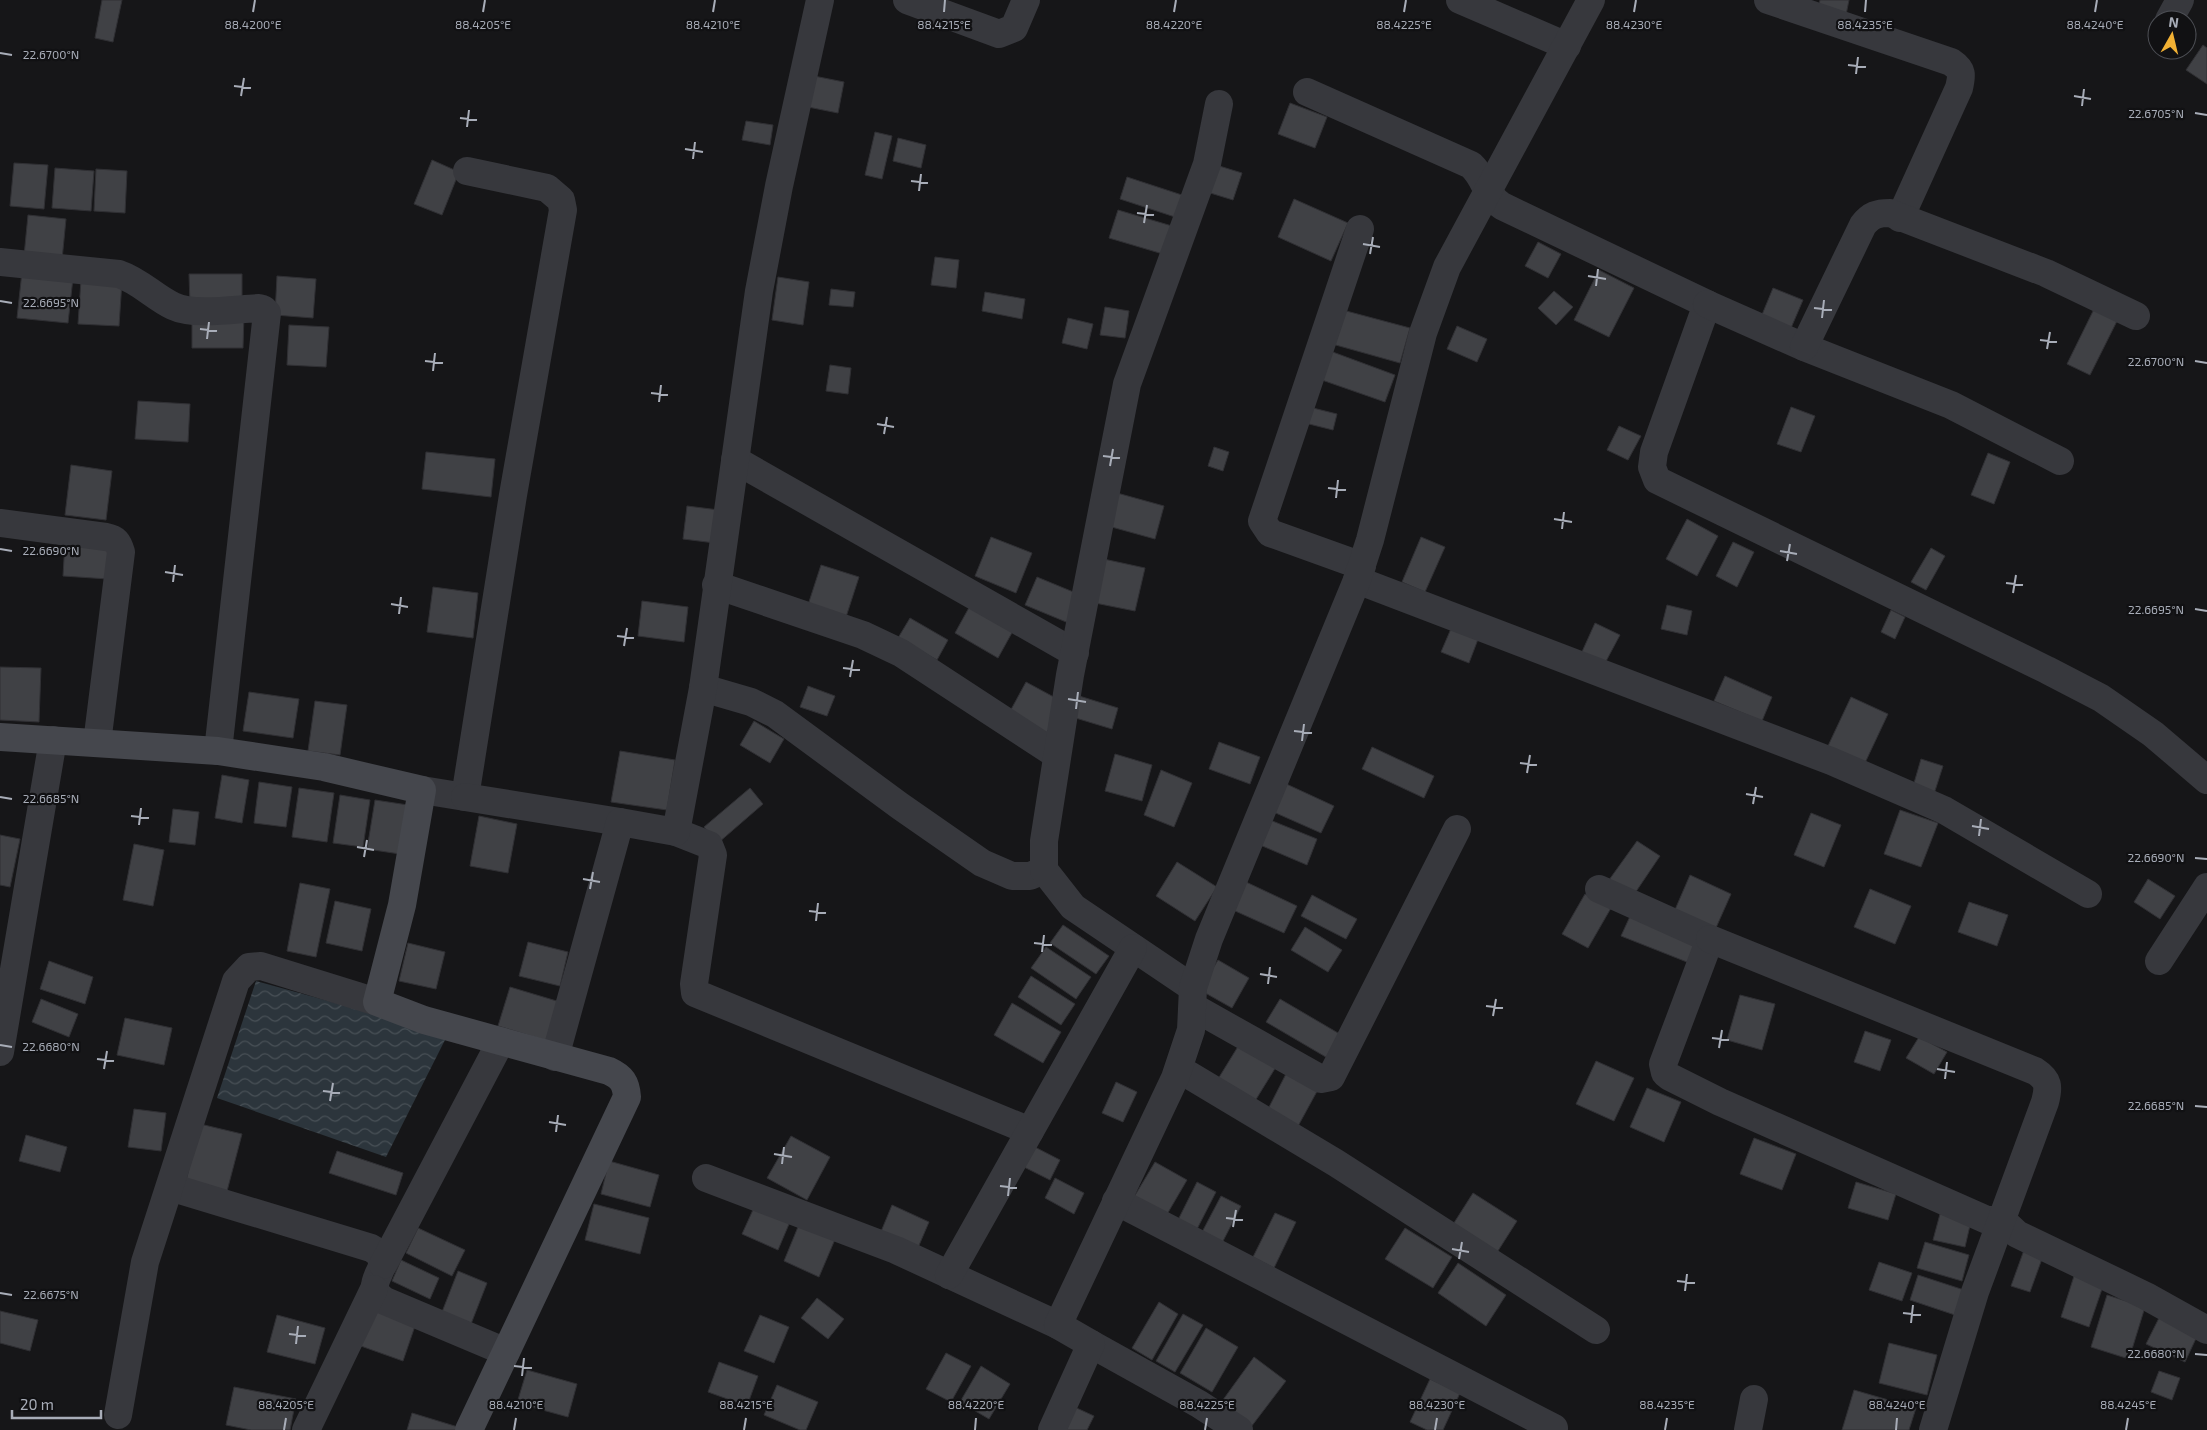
<svg xmlns="http://www.w3.org/2000/svg" width="2207" height="1430" viewBox="0 0 2207 1430" font-family="'Exo 2',sans-serif">
<style>
.water{fill:url(#water-waves)}
.building{fill:#404145;stroke:#303034}
.lines{fill:none;stroke-linecap:round;stroke-linejoin:round}
.street{stroke:#37383d;stroke-width:28}
.secondary{stroke:#45474d;stroke-width:28}
.ticks{fill:none;stroke:#a8adb8;stroke-width:2}
.ticks-label{font-size:12px;text-anchor:middle;fill:#a8adb8;stroke:#111113;stroke-width:4.5;stroke-linejoin:round;paint-order:stroke}
</style>
<defs>
<pattern id="water-waves" width="16" height="10" patternUnits="userSpaceOnUse" patternTransform="scale(1.25)"><rect width="16" height="10" fill="#2c353c"/><path d="M0 5q4-4 8 0t8 0" fill="none" stroke="#485056"/></pattern>
</defs>
<rect width="100%" height="100%" fill="#161618"/>
<polygon class="water" points="256,981 448,1034 386,1157 217,1098"/>
<g class="building">
<polygon points="102,0 122,0 113,42 95,38"/>
<polygon points="1820,0 1849,0 1846,15 1818,9"/>
<polygon points="2203,45 2207,48 2207,84 2186,70"/>
<polygon points="809,75 844,82 838,113 803,106"/>
<polygon points="1290,103 1327,117 1315,148 1278,134"/>
<polygon points="746,121 773,125 770,145 742,140"/>
<polygon points="875,132 892,136 882,179 865,175"/>
<polygon points="898,138 926,145 921,168 893,161"/>
<polygon points="432,160 459,172 442,215 414,204"/>
<polygon points="14,163 48,165 44,209 10,206"/>
<polygon points="1216,165 1242,173 1233,200 1207,192"/>
<polygon points="55,168 94,171 91,211 52,208"/>
<polygon points="96,169 127,171 125,213 94,211"/>
<polygon points="1127,177 1185,196 1178,218 1120,199"/>
<polygon points="1294,199 1348,223 1331,261 1278,237"/>
<polygon points="1118,210 1172,226 1163,254 1109,238"/>
<polygon points="28,215 66,219 62,260 24,256"/>
<polygon points="1538,242 1561,254 1548,278 1525,266"/>
<polygon points="935,257 959,260 956,288 931,285"/>
<polygon points="1599,270 1634,288 1609,337 1574,320"/>
<polygon points="22,272 73,278 68,323 17,318"/>
<polygon points="189,274 242,274 242,305 190,305"/>
<polygon points="277,276 316,279 313,318 275,315"/>
<polygon points="778,277 809,282 803,325 772,320"/>
<polygon points="81,280 122,281 119,326 78,324"/>
<polygon points="1773,288 1803,300 1788,335 1759,322"/>
<polygon points="831,289 855,292 853,307 829,305"/>
<polygon points="1554,291 1573,307 1556,325 1538,308"/>
<polygon points="985,292 1025,299 1022,319 982,311"/>
<polygon points="2097,303 2120,315 2090,375 2067,364"/>
<polygon points="1105,307 1129,311 1125,338 1100,335"/>
<polygon points="1335,308 1410,328 1400,363 1325,342"/>
<polygon points="192,314 244,314 243,348 192,348"/>
<polygon points="1068,318 1093,324 1087,349 1062,343"/>
<polygon points="289,325 329,327 326,367 287,365"/>
<polygon points="1457,326 1487,339 1477,362 1447,349"/>
<polygon points="1330,351 1395,375 1385,402 1319,379"/>
<polygon points="830,365 851,368 848,394 826,391"/>
<polygon points="138,401 190,404 188,442 135,439"/>
<polygon points="1309,407 1337,414 1333,430 1305,423"/>
<polygon points="1791,407 1815,416 1801,452 1777,444"/>
<polygon points="1619,426 1641,436 1628,460 1607,450"/>
<polygon points="1214,447 1229,452 1223,471 1208,466"/>
<polygon points="426,452 495,459 491,497 422,489"/>
<polygon points="1988,453 2010,462 1994,504 1971,495"/>
<polygon points="71,465 112,471 106,520 65,515"/>
<polygon points="1117,493 1164,506 1155,539 1108,526"/>
<polygon points="687,506 719,510 715,543 683,539"/>
<polygon points="1687,519 1718,536 1697,576 1666,559"/>
<polygon points="991,537 1032,553 1016,593 975,576"/>
<polygon points="1421,537 1445,547 1425,592 1402,582"/>
<polygon points="65,542 110,544 108,579 63,576"/>
<polygon points="1733,542 1754,552 1737,587 1716,576"/>
<polygon points="1931,548 1945,556 1926,590 1911,582"/>
<polygon points="1099,558 1145,568 1135,611 1090,602"/>
<polygon points="821,565 859,577 846,617 808,605"/>
<polygon points="1037,577 1083,596 1071,624 1025,605"/>
<polygon points="433,587 478,593 473,638 427,632"/>
<polygon points="642,601 688,607 684,642 638,636"/>
<polygon points="971,604 1014,629 998,658 955,633"/>
<polygon points="1667,605 1692,611 1687,635 1661,629"/>
<polygon points="1891,610 1905,617 1895,639 1881,632"/>
<polygon points="910,618 948,640 937,660 898,638"/>
<polygon points="1595,623 1620,635 1604,665 1581,654"/>
<polygon points="1453,624 1480,634 1469,663 1441,652"/>
<polygon points="0,667 41,668 39,722 0,720"/>
<polygon points="1725,676 1772,697 1762,721 1714,701"/>
<polygon points="1026,682 1063,702 1045,736 1008,715"/>
<polygon points="808,686 835,696 827,716 800,707"/>
<polygon points="249,692 299,699 293,738 243,731"/>
<polygon points="1076,695 1118,708 1112,729 1069,716"/>
<polygon points="1851,697 1888,714 1864,765 1827,748"/>
<polygon points="315,701 347,705 340,755 308,751"/>
<polygon points="754,721 784,739 770,763 740,745"/>
<polygon points="1219,742 1260,757 1250,784 1209,769"/>
<polygon points="1372,747 1434,776 1424,798 1362,769"/>
<polygon points="620,751 675,760 667,810 611,802"/>
<polygon points="1115,754 1152,765 1142,801 1105,791"/>
<polygon points="1921,759 1943,766 1933,797 1912,790"/>
<polygon points="1161,770 1192,783 1174,827 1144,815"/>
<polygon points="222,775 249,780 242,823 215,818"/>
<polygon points="259,782 292,787 286,827 254,823"/>
<polygon points="1282,782 1334,806 1321,833 1269,810"/>
<polygon points="299,788 334,793 327,842 292,837"/>
<polygon points="750,788 763,804 718,843 704,827"/>
<polygon points="340,795 370,800 363,847 333,843"/>
<polygon points="375,800 408,805 400,854 367,849"/>
<polygon points="173,809 199,812 195,845 169,842"/>
<polygon points="1900,810 1938,823 1921,867 1884,854"/>
<polygon points="1811,813 1841,825 1824,867 1794,855"/>
<polygon points="479,816 517,824 508,873 470,866"/>
<polygon points="1270,820 1317,839 1307,865 1260,845"/>
<polygon points="0,835 20,839 10,887 0,885"/>
<polygon points="1637,841 1660,856 1633,896 1609,880"/>
<polygon points="134,844 164,850 153,906 123,900"/>
<polygon points="1177,862 1217,887 1195,921 1156,896"/>
<polygon points="1690,875 1731,894 1715,930 1674,912"/>
<polygon points="2148,879 2175,896 2160,919 2134,902"/>
<polygon points="1246,882 1297,906 1284,933 1233,910"/>
<polygon points="300,883 330,889 316,957 287,951"/>
<polygon points="1870,889 1911,906 1895,944 1854,927"/>
<polygon points="1585,894 1611,908 1588,948 1562,934"/>
<polygon points="1312,895 1357,919 1346,939 1301,916"/>
<polygon points="335,901 371,909 362,951 326,943"/>
<polygon points="1969,902 2008,915 1997,946 1958,932"/>
<polygon points="1632,912 1701,940 1692,964 1621,936"/>
<polygon points="1063,925 1109,956 1096,974 1050,943"/>
<polygon points="1305,927 1342,950 1328,972 1291,950"/>
<polygon points="528,942 568,952 560,986 519,976"/>
<polygon points="408,943 445,952 436,989 399,981"/>
<polygon points="1046,947 1091,977 1076,999 1031,968"/>
<polygon points="1218,960 1249,978 1232,1008 1200,990"/>
<polygon points="49,961 93,977 85,1004 40,989"/>
<polygon points="1031,976 1075,1004 1061,1025 1018,997"/>
<polygon points="510,987 560,1002 548,1041 498,1026"/>
<polygon points="1740,995 1775,1004 1762,1050 1727,1040"/>
<polygon points="41,999 78,1014 69,1037 32,1022"/>
<polygon points="1280,999 1350,1040 1336,1063 1266,1022"/>
<polygon points="1012,1003 1061,1032 1043,1063 994,1035"/>
<polygon points="125,1018 172,1028 164,1065 117,1055"/>
<polygon points="1865,1031 1891,1040 1880,1071 1854,1062"/>
<polygon points="1919,1037 1947,1052 1934,1074 1906,1058"/>
<polygon points="1242,1040 1279,1062 1255,1101 1218,1079"/>
<polygon points="1596,1061 1634,1078 1614,1121 1576,1104"/>
<polygon points="1289,1068 1321,1084 1297,1128 1266,1113"/>
<polygon points="1116,1082 1137,1092 1123,1122 1102,1113"/>
<polygon points="1647,1088 1681,1102 1664,1142 1630,1127"/>
<polygon points="134,1109 166,1113 161,1151 128,1147"/>
<polygon points="200,1124 242,1134 226,1195 185,1185"/>
<polygon points="26,1135 67,1147 60,1172 19,1161"/>
<polygon points="791,1136 830,1157 807,1200 767,1178"/>
<polygon points="1754,1138 1796,1154 1782,1190 1740,1174"/>
<polygon points="1029,1144 1060,1160 1050,1180 1018,1164"/>
<polygon points="337,1151 403,1173 396,1195 329,1173"/>
<polygon points="609,1161 659,1175 650,1207 601,1194"/>
<polygon points="1155,1162 1187,1180 1166,1216 1134,1197"/>
<polygon points="1055,1178 1084,1193 1074,1214 1045,1198"/>
<polygon points="1197,1182 1216,1192 1196,1231 1177,1222"/>
<polygon points="1856,1182 1896,1194 1888,1220 1848,1208"/>
<polygon points="1473,1193 1517,1221 1496,1254 1452,1226"/>
<polygon points="1221,1196 1241,1206 1221,1245 1201,1234"/>
<polygon points="757,1201 792,1217 778,1250 742,1234"/>
<polygon points="594,1204 649,1218 640,1254 585,1240"/>
<polygon points="892,1205 929,1222 917,1250 880,1234"/>
<polygon points="1275,1213 1296,1222 1274,1268 1253,1257"/>
<polygon points="1940,1214 1971,1221 1965,1247 1933,1240"/>
<polygon points="800,1222 836,1237 819,1277 784,1261"/>
<polygon points="418,1228 465,1250 452,1276 406,1253"/>
<polygon points="1405,1228 1452,1257 1433,1288 1385,1259"/>
<polygon points="1925,1242 1969,1255 1962,1281 1917,1268"/>
<polygon points="2024,1250 2043,1256 2030,1292 2011,1286"/>
<polygon points="401,1260 439,1278 430,1299 392,1281"/>
<polygon points="1879,1262 1912,1273 1902,1301 1869,1290"/>
<polygon points="1458,1263 1506,1295 1486,1326 1438,1293"/>
<polygon points="458,1271 487,1283 471,1324 442,1312"/>
<polygon points="1918,1275 1964,1290 1955,1315 1910,1300"/>
<polygon points="2074,1276 2103,1286 2089,1327 2061,1317"/>
<polygon points="2107,1295 2145,1307 2129,1359 2091,1347"/>
<polygon points="817,1298 844,1319 828,1339 801,1318"/>
<polygon points="1159,1302 1178,1314 1152,1360 1132,1348"/>
<polygon points="372,1307 416,1323 403,1361 358,1345"/>
<polygon points="0,1311 38,1320 30,1351 0,1343"/>
<polygon points="1183,1314 1203,1325 1175,1372 1156,1361"/>
<polygon points="2161,1314 2199,1332 2185,1362 2146,1344"/>
<polygon points="277,1315 325,1328 315,1364 267,1352"/>
<polygon points="760,1315 789,1327 774,1363 744,1351"/>
<polygon points="1206,1328 1238,1347 1212,1392 1180,1373"/>
<polygon points="1889,1343 1937,1355 1927,1395 1879,1383"/>
<polygon points="946,1353 971,1366 951,1402 926,1389"/>
<polygon points="1254,1357 1286,1381 1251,1427 1220,1404"/>
<polygon points="719,1362 758,1376 747,1406 708,1392"/>
<polygon points="981,1366 1010,1384 989,1419 960,1402"/>
<polygon points="527,1370 577,1384 568,1417 517,1403"/>
<polygon points="2159,1371 2180,1378 2172,1400 2151,1392"/>
<polygon points="1430,1379 1460,1393 1443,1430 1427,1430 1410,1422"/>
<polygon points="777,1385 818,1402 806,1430 800,1430 764,1415"/>
<polygon points="234,1387 296,1399 290,1430 251,1430 226,1425"/>
<polygon points="1854,1390 1916,1408 1909,1430 1842,1430"/>
<polygon points="1070,1405 1094,1416 1087,1430 1058,1430"/>
<polygon points="412,1413 458,1427 457,1430 407,1430"/>
</g>
<g class="lines">
<g class="street">
<polyline points="907,0 999,34 1014,28 1026,0"/>
<polyline points="1460,0 1567,46"/>
<path d="M1768,0L1951,62C1963,70 1962,75 1959,88L1900,218"/>
<polyline points="2169,20 2180,0"/>
<path d="M1307,92L1471,165C1487,180 1483,193 1502,206L1707,304L1654,452L1652,467L1657,480L2047,670L2101,698L2153,734L2207,780"/>
<polyline points="1360,229 1262,521 1270,533 1362,566"/>
<path d="M0,262L119,274C140,281 154,297 173,306C194,316 235,309 259,308L263,309L267,313L218,751"/>
<polyline points="1707,304 1804,347 1951,405 2060,461"/>
<path d="M1804,347L1863,225C1871,215 1877,213 1890,213L2046,273L2136,316"/>
<polyline points="735,460 1075,653"/>
<path d="M0,523L106,537C116,539 118,542 121,552L97,743"/>
<polyline points="1357,580 1831,761 1944,810 2088,894"/>
<polyline points="716,585 863,635 901,653 1057,755"/>
<polyline points="703,688 751,702 775,714 900,806 982,863 1012,876 1030,876 1044,870"/>
<polyline points="422,790 465,797 513,495 563,210 561,200 547,188 467,171"/>
<polyline points="465,797 620,822"/>
<polyline points="676,832 709,845 713,855 694,984 695,993 1030,1131"/>
<polyline points="1599,889 1710,939 1663,1064 1665,1073 1670,1077 1720,1102 1987,1220 2002,1220 2017,1234 2146,1296 2207,1330"/>
<path d="M1710,939L2035,1071C2049,1080 2049,1087 2045,1102L1975,1292L1933,1430"/>
<polyline points="2159,961 2207,887"/>
<polyline points="1193,988 1073,907 1044,870 1044,841 1070,675 1127,384 1207,164 1219,104"/>
<polyline points="1193,1007 1321,1079 1331,1077 1457,829"/>
<polyline points="0,1052 53,740"/>
<polyline points="555,1057 620,822 676,832 703,688 759,291 779,186 820,0"/>
<polyline points="1179,1069 1336,1163 1596,1330"/>
<polyline points="706,1178 896,1250 1058,1325"/>
<path d="M170,1187L371,1248C402,1265 356,1282 385,1301L506,1352"/>
<polyline points="1116,1201 1554,1428"/>
<polyline points="383,1265 501,1041"/>
<polyline points="949,1275 1133,948"/>
<polyline points="1091,1344 1199,1404 1239,1430"/>
<polyline points="118,1415 145,1262 236,981 249,967 261,966 377,1002"/>
<polyline points="306,1430 374,1289"/>
<polyline points="1052,1430 1091,1344 1058,1325 1175,1078 1191,1030 1193,988 1209,939 1357,580 1370,540 1423,333 1447,267 1591,0"/>
<polyline points="1748,1430 1754,1399"/>
</g>
<path class="secondary" d="M0,737L218,751L324,767L422,790L402,905L377,1002L424,1020L609,1071C622,1077 626,1083 627,1097L469,1430"/>
</g>
<path class="ticks" d="M253,12L255,0M483,12L485,0M713,12L715,0M944,12L945,0M1174,12L1176,0M1404,12L1406,0M1634,12L1636,0M1865,12L1866,0M2095,12L2097,0M0,53L12,55M1848,65L1866,67M1856,74L1858,57M234,86L251,88M241,96L244,78M2074,96L2091,99M2082,106L2084,89M2195,113L2207,115M460,118L477,120M467,127L469,110M685,149L703,152M693,159L695,142M911,181L928,183M919,191L921,174M1137,213L1154,215M1144,223L1147,205M1363,244L1380,247M1370,254L1373,237M1588,276L1606,279M1596,286L1598,269M0,301L12,303M1814,308L1832,310M1822,318L1824,300M200,329L217,331M207,339L209,322M2040,340L2057,342M2047,349L2050,332M425,361L443,363M2195,361L2207,363M433,371L435,353M651,393L668,395M659,402L661,385M877,424L894,427M884,434L887,417M1103,456L1120,458M1110,466L1113,449M1328,488L1346,490M1336,498L1338,480M1554,519L1572,522M1562,529L1564,512M0,549L12,551M1780,551L1797,554M1787,561L1790,544M165,572L183,575M173,582L175,565M2006,583L2023,585M2013,593L2016,575M391,604L408,607M2195,609L2207,611M399,614L401,597M617,636L634,638M624,646L627,628M843,668L860,670M850,677L853,660M1068,699L1086,702M1076,709L1078,692M1294,731L1312,733M1302,741L1304,724M1520,763L1537,765M1527,773L1530,755M1746,794L1763,797M0,797L12,799M1753,804L1756,787M131,816L149,818M139,825L141,808M1972,826L1989,829M1979,836L1981,819M357,847L374,850M364,857L367,840M2195,858L2207,859M583,879L600,882M590,889L593,872M809,911L826,913M816,921L818,903M1034,943L1052,945M1042,952L1044,935M1260,974L1277,977M1268,984L1270,967M1486,1006L1503,1008M1493,1016L1496,999M1712,1038L1729,1040M0,1045L12,1047M1719,1048L1722,1030M97,1059L114,1061M104,1069L107,1051M1937,1069L1955,1072M1945,1079L1947,1062M323,1091L340,1093M330,1101L333,1083M2195,1106L2207,1107M549,1122L566,1125M556,1132L558,1115M774,1154L792,1157M782,1164L784,1147M1000,1186L1017,1188M1008,1196L1010,1178M1226,1218L1243,1220M1233,1227L1236,1210M1452,1249L1469,1252M1459,1259L1462,1242M1677,1281L1695,1283M1685,1291L1687,1274M0,1293L12,1295M1903,1313L1921,1315M1911,1323L1913,1305M289,1334L306,1336M296,1344L298,1326M2195,1354L2207,1355M514,1366L532,1368M522,1376L524,1358M284,1430L286,1418M514,1430L516,1418M744,1430L746,1418M975,1430L976,1418M1205,1430L1207,1418M1435,1430L1437,1418M1665,1430L1667,1418M1896,1430L1897,1418M2126,1430L2128,1418"/>
<g class="ticks-label">
<text x="253" y="29">88.4200°E</text>
<text x="483" y="29">88.4205°E</text>
<text x="713" y="29">88.4210°E</text>
<text x="944" y="29">88.4215°E</text>
<text x="1174" y="29">88.4220°E</text>
<text x="1404" y="29">88.4225°E</text>
<text x="1634" y="29">88.4230°E</text>
<text x="1865" y="29">88.4235°E</text>
<text x="2095" y="29">88.4240°E</text>
<text x="51" y="59">22.6700°N</text>
<text x="2156" y="118">22.6705°N</text>
<text x="51" y="307">22.6695°N</text>
<text x="2156" y="366">22.6700°N</text>
<text x="51" y="555">22.6690°N</text>
<text x="2156" y="614">22.6695°N</text>
<text x="51" y="803">22.6685°N</text>
<text x="2156" y="862">22.6690°N</text>
<text x="51" y="1051">22.6680°N</text>
<text x="2156" y="1110">22.6685°N</text>
<text x="51" y="1299">22.6675°N</text>
<text x="2156" y="1358">22.6680°N</text>
<text x="286" y="1409">88.4205°E</text>
<text x="516" y="1409">88.4210°E</text>
<text x="746" y="1409">88.4215°E</text>
<text x="976" y="1409">88.4220°E</text>
<text x="1207" y="1409">88.4225°E</text>
<text x="1437" y="1409">88.4230°E</text>
<text x="1667" y="1409">88.4235°E</text>
<text x="1897" y="1409">88.4240°E</text>
<text x="2128" y="1409">88.4245°E</text>
</g>
<g transform="translate(2172 35) rotate(8)"><circle r="24" fill="#111113" stroke="#4d4f55"/>
<path d="M0-4L9 19L0 12L-9 19Z" fill="#f2b134"/>
<text y="-8" font-size="14" font-weight="bold" text-anchor="middle" fill="#a8adb8">N</text>
</g>
<path d="M12 1410v8h89v-8" fill="none" stroke="#a8adb8" stroke-width="2.5"/>
<text x="20" y="1410" font-size="15" fill="#a8adb8" stroke="#111113" stroke-width="4" paint-order="stroke">20 m</text>
</svg>
